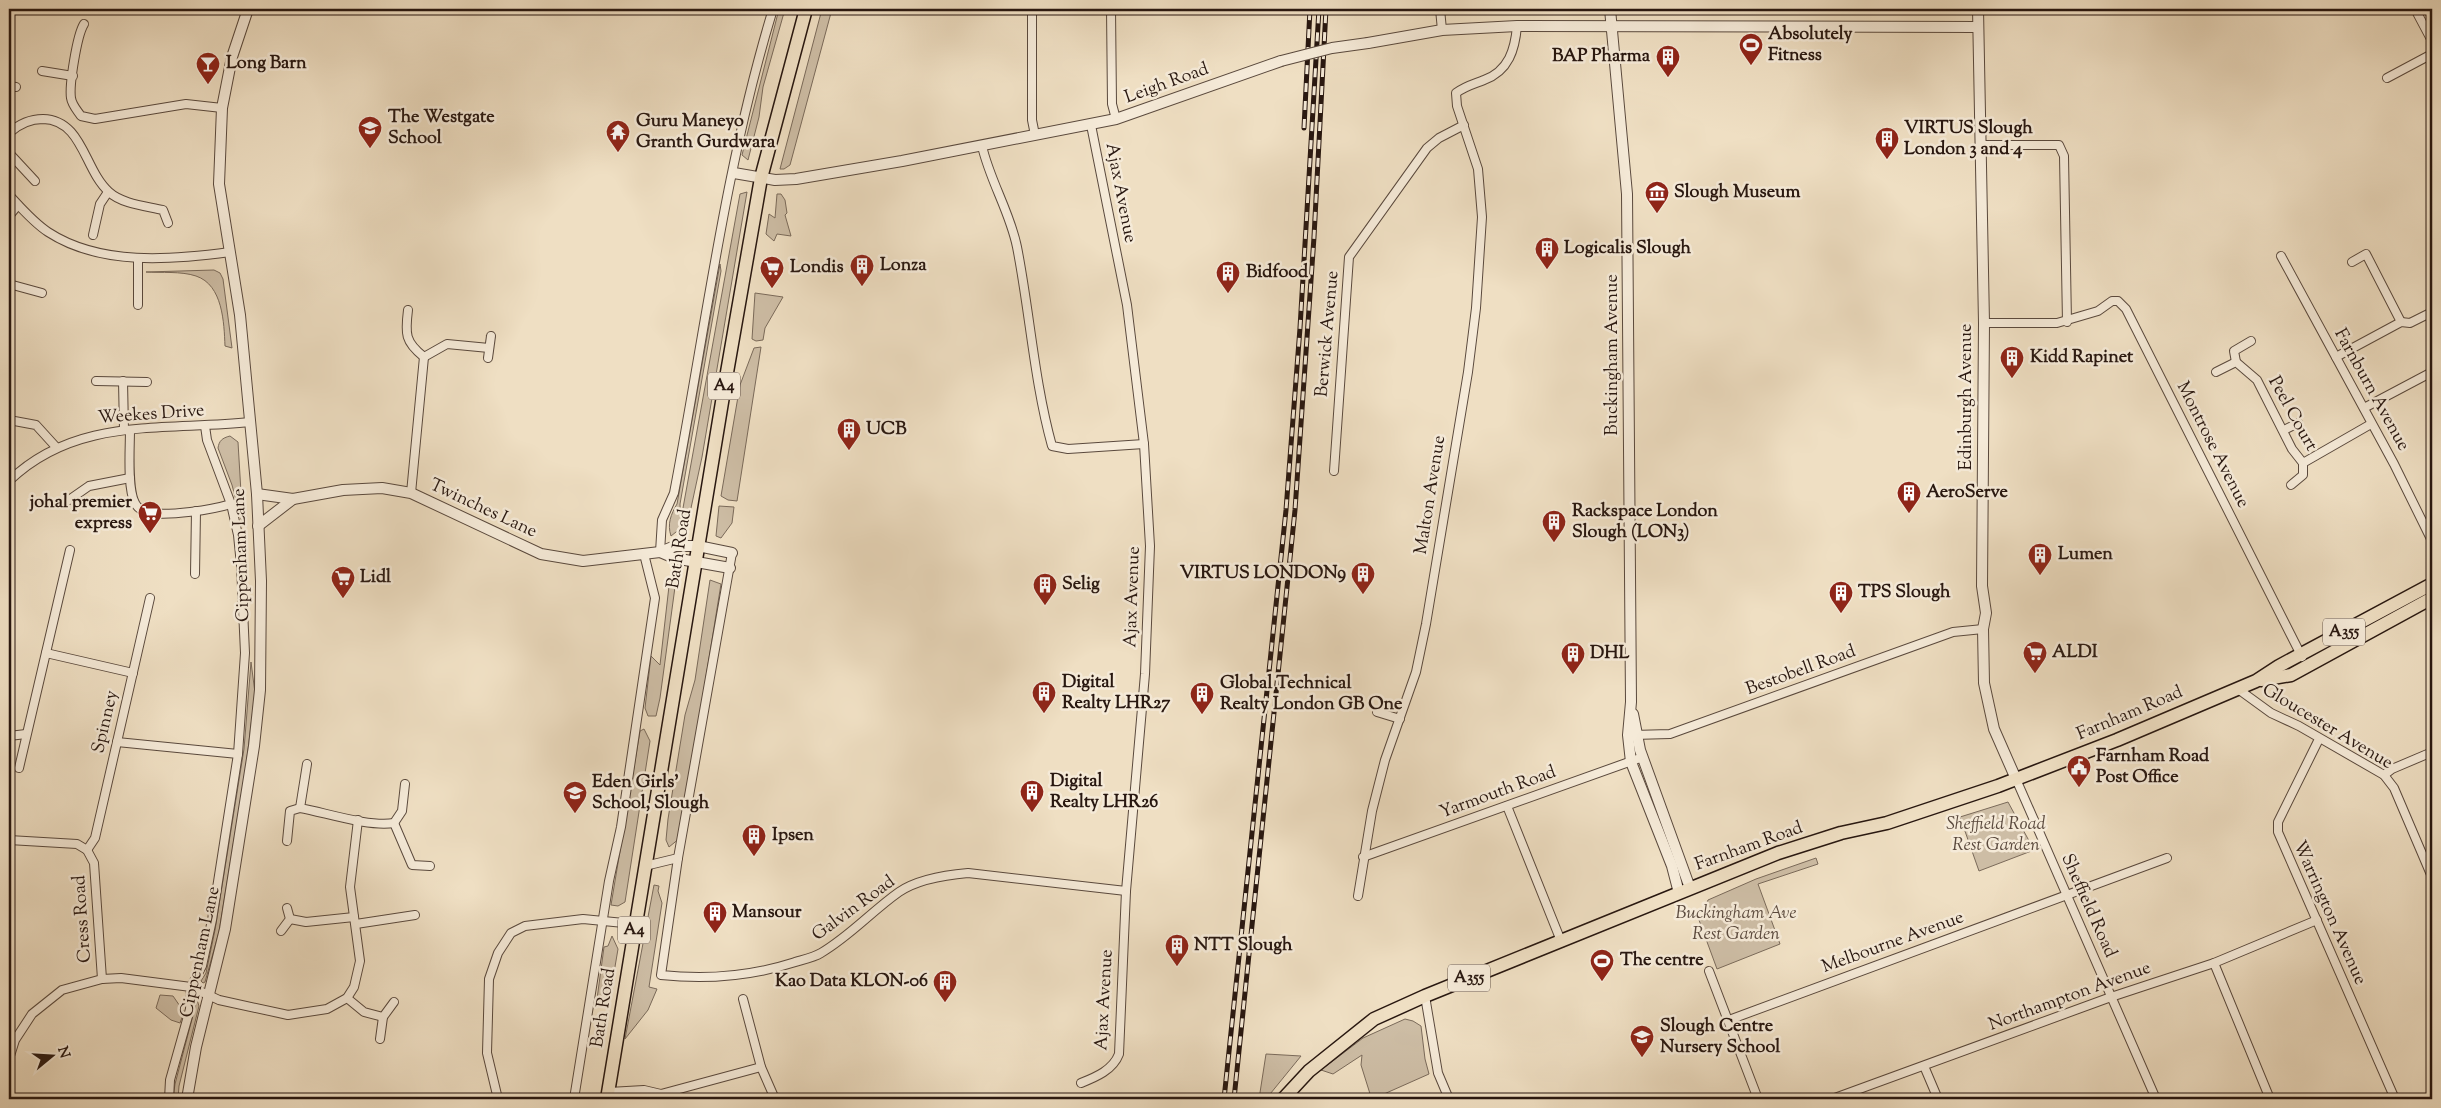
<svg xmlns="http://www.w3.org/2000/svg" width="2441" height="1108" viewBox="0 0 2441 1108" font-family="'Sorts Mill Goudy',serif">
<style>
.green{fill:#cdbda5;stroke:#7a6a5a}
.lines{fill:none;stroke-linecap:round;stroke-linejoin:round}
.minor-casing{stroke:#5a493d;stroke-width:10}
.tertiary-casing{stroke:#5a493d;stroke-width:12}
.primary-casing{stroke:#281710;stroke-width:15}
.minor{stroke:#f5ead8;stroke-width:8}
.tertiary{stroke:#f5ead8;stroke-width:10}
.primary{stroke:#efdfc3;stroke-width:12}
.rail-casing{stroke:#281710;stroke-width:5}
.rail{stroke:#f5ead8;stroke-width:3;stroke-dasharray:9;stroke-linecap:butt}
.tertiary-bridge-casing{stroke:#5a493d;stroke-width:12;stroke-linecap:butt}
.tertiary-bridge{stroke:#f5ead8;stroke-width:10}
.labels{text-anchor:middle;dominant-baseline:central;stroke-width:5;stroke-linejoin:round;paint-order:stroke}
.shield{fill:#f5ead8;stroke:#66564c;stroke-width:1}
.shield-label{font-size:16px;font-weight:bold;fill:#281710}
.poi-label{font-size:18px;font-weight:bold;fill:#281710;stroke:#f5ead8;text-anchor:start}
.street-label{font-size:18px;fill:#281710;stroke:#f5ead8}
.park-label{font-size:18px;font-style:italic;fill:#5a493d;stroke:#f5ead8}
</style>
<rect width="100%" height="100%" fill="#efdfc3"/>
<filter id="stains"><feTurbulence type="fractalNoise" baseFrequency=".004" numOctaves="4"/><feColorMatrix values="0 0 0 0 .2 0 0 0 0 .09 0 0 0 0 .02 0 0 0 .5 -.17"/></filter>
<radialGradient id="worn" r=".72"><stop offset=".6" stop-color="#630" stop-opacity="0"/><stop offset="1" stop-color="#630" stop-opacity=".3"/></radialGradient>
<g class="green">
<polygon points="779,9 785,9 763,87 759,117 748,160 742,155"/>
<polygon points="822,9 832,9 790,165 784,169 780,169"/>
<polygon points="747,192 702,457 688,522 685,526 683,508 740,194"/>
<polygon points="777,194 781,194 785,200 787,213 785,215 791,236 777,234 774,241 766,234 769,214 775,218"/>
<path d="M720,264L721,271L680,504L681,528L671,536C667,524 671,514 677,504Z"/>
<path d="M214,270L220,273L223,279L232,348L225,346C224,323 223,285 196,276C181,271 161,273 146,272Z"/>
<polygon points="755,293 783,297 765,328 763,340 756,341 752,339"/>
<polygon points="761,347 737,501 728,500 721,496 740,385 754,348"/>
<path d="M230,436L238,442L243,526L232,485L218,448C219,441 222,438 230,436Z"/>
<polygon points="719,506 734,507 732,523 721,538 716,536"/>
<polygon points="710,580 721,584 680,838 669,847 666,840 668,819 685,715 695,680"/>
<polygon points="669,586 675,587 660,698 656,716 648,716 645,708 651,656 660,665"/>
<polygon points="251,662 255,693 246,766 219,932 205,982 203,983 201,981 206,973 215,930 244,749"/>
<polygon points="644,729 650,741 625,902 618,906 611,905 640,731"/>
<polygon points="2008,802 2034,850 1979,871 1960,817"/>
<polygon points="1816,858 1818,864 1758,884 1780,944 1717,969 1699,920 1708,900 1756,879"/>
<polygon points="654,885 659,886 658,891 662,903 649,987 657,989 648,1010 625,1039"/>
<polygon points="612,936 618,949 609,1002 597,999 604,947 608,946"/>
<polygon points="160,995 173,996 184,1012 180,1023 171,1020 156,1008"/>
<polygon points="197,1000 199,1006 179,1086 178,1099 173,1099 175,1084"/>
<polygon points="1405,1019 1413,1021 1421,1026 1425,1059 1429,1074 1375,1098 1371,1097 1361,1065 1362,1055 1333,1074 1321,1070 1363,1038"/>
<polygon points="1266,1054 1301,1056 1266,1099 1259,1099"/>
</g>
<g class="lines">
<defs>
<g id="minor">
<polyline points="1032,9 1032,120 1035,135"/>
<polyline points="1111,9 1112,104 1116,119"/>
<polyline points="1440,9 1442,30"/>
<polyline points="2415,9 2432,41"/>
<path d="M84,24C77,35 69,85 71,98C72,105 77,110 81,116L95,119L186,104L222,108"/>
<polyline points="42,71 73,76"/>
<polyline points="2387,78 2432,54"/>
<polyline points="9,86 16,87"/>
<path d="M9,133C19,124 29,119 43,119C83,120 84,170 109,192C122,204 146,206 163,210L168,223"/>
<polyline points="1982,145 2059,145 2064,156 2067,322"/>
<path d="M982,146C990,181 1010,212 1017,247C1030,313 1034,381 1052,446L1068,449L1144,444"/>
<polyline points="9,153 35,181"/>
<path d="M9,195C21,208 34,223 48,232C100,266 171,260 230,252"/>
<polyline points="9,216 18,205"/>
<polyline points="93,235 100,204 108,192"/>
<polyline points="2281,256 2394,464 2432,541"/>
<polyline points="138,258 138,305"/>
<polyline points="2352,262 2366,254 2401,322"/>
<polyline points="9,284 42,293"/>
<path d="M408,310C405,334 405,342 424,357"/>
<polyline points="1984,323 2057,323 2098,311 2112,301 2118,301 2126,309 2302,657"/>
<polyline points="424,357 447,344 489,348"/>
<polyline points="2336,357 2401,322 2410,323 2432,312"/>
<polyline points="488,358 491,336"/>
<polyline points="2236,362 2234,351 2251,341"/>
<polyline points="2216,372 2236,362 2257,380 2292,449 2303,463 2303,475 2291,485"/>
<polyline points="96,381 147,382"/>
<polyline points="123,381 124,430"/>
<polyline points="2364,408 2432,372"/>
<polyline points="9,420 36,425 56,447"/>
<path d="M130,430C130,447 127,489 135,503C137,508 145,513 150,513C170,516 211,510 231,504"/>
<polyline points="2284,430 2298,423"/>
<polyline points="2303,463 2371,424"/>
<polyline points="1334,471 1349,257 1427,148 1439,138 1464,125"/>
<path d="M9,481C76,416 164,431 250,422"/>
<polyline points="411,493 424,357"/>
<polyline points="66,502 89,486 130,478"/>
<path d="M660,552L662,520L674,493C705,332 725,166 773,9"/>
<path d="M732,553L678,858L661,975C707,980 748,977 792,963C801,960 813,958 821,953C850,936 872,911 899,892C918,879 945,875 968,873L1126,891"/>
<polyline points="195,574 196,511"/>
<polyline points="46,653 133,673"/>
<polyline points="2238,689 2271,713 2299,726 2384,775 2394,788 2432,877"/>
<polyline points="1377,712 1400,719"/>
<polyline points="1633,735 1670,734 1953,632 1983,629"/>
<polyline points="9,736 26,734"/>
<polyline points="2319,739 2278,822 2278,832 2395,1099"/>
<polyline points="117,742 238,754"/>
<path d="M307,764L300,808C327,813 368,827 394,823L402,811L405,784"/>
<polyline points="19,768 70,550"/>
<polyline points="2384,775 2392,769 2432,752"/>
<polyline points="2016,779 2156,1099"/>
<polyline points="1507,806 1561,941"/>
<polyline points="394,823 412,865 430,866"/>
<polyline points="9,840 77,844 87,850 94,863 102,979"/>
<polyline points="287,841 290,811 300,808"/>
<polyline points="87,850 95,838 150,598"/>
<polyline points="1363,857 1643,757"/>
<polyline points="645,866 678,858"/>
<path d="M1358,896L1372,811L1385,760L1416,672L1426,624L1468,372L1476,308L1482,217L1478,169L1457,106L1456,93C1465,86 1474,84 1484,80C1509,71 1515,49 1517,26"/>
<polyline points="290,919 306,922 354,917"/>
<polyline points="356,924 415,915"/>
<polyline points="281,931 290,919 287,908"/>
<polyline points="2214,963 2270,1099"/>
<polyline points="1709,971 1758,1099"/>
<polyline points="1425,996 1438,1073 1449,1099"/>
<polyline points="347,998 364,1012 383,1017"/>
<polyline points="743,999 761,1067 775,1099"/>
<polyline points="1729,1020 2167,858"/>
<polyline points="380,1039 383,1017 394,1002"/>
<polyline points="9,1059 15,1040 32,1014 62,990 102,979 121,978 191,987 219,1000 288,1015 327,1009 347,998 354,987 360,961 350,887 358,820"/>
<polyline points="1924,1066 1938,1099"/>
<path d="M1081,1083C1096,1077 1113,1070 1119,1054L1126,891L1145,674L1150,546L1144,444L1127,305L1091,125"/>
<polyline points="609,1092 644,1090 661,1094 761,1067"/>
<polyline points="169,1099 170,1080 190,1009 191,987 202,966 212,920 238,754 245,653 241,565 238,535 231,504 207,440 205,426"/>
<polyline points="498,1099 487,1053 489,979 498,953 511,933 525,926 583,919 634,924"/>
<polyline points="574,1099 609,881 621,827 655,598 644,554"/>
<polyline points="1832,1099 2111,997 2214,963 2317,920"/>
</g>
<g id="tertiary">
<polyline points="1610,9 1627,194 1631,702 1628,735 1631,762 1672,866 1679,893"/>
<polyline points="1978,9 1984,323 1982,586 1986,613 1983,629 1984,683 1994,729 2016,779"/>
<polyline points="1368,43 1442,30 1517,26 1978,27"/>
<polyline points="734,173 775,180 796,179 902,161 1116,119 1281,61"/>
<polyline points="257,494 293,499 343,490 382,488 411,493 541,554 583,561 660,552 675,546 698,546 732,553"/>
<polyline points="258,526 293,499"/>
<polyline points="660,552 674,558 730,568"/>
<polyline points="1633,714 1640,750 1690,888"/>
<polyline points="187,1099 196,1047 225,929 254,746 260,690 261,581 257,494 240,315 219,184 222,108 232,57 248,9"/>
</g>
<g id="primary">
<polyline points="2261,680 2291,675 2432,598"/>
<polyline points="607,1099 726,378 761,178 806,9"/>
<polyline points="1283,1099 1309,1071 1374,1019 1425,996 1778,853 1841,833 1887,823 1998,786 2117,740 2256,681 2279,666 2432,584"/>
</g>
</defs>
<use href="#minor" class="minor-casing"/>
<use href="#tertiary" class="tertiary-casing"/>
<use href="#primary" class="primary-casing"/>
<use href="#minor" class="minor"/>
<use href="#tertiary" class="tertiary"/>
<use href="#primary" class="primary"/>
<defs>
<g id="rail">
<polyline points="1304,128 1310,9"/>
<polyline points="1224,1099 1286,510 1300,328 1319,9"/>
<polyline points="1234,1099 1295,510 1314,237 1326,9"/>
</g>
</defs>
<use href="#rail" class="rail-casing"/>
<use href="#rail" class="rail"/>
<defs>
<polyline id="tertiary-bridge" points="1281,61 1332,48 1368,43"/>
</defs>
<use href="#tertiary-bridge" class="tertiary-bridge-casing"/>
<use href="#tertiary-bridge" class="tertiary-bridge"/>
</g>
<defs>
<symbol id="stadium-pin" viewBox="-11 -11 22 30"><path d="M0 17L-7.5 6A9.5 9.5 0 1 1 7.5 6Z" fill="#8f2418" stroke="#f5ead8"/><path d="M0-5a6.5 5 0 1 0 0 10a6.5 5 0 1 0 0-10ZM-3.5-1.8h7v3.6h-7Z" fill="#fff"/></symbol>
<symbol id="building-pin" viewBox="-11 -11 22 30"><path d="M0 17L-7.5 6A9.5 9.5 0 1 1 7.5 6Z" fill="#8f2418" stroke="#f5ead8"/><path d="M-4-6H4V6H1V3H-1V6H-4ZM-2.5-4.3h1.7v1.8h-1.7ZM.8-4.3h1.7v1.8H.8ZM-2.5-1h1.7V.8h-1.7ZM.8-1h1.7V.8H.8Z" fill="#fff"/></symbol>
<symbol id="bar-pin" viewBox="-11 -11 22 30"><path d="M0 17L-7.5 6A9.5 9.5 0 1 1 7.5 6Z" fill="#8f2418" stroke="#f5ead8"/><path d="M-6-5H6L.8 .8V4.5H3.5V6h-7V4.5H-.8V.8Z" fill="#fff"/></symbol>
<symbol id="school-pin" viewBox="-11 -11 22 30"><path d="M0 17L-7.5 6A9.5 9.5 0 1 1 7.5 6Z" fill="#8f2418" stroke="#f5ead8"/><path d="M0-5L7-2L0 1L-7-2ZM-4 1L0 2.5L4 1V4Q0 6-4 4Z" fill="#fff"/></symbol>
<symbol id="temple-pin" viewBox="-11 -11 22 30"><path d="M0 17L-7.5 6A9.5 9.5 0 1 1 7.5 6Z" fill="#8f2418" stroke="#f5ead8"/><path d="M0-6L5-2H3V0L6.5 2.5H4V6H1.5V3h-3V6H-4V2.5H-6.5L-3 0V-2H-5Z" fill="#fff"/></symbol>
<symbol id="museum-pin" viewBox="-11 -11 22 30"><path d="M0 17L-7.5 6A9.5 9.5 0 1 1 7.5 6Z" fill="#8f2418" stroke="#f5ead8"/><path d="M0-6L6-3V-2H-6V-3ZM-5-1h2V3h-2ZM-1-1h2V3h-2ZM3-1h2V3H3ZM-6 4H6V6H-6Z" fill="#fff"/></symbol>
<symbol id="supermarket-pin" viewBox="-11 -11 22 30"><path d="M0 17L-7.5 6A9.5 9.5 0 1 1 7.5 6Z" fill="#8f2418" stroke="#f5ead8"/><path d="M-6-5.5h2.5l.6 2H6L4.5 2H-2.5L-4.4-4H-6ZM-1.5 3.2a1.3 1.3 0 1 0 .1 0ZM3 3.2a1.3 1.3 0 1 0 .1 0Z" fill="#fff"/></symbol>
<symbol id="civic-pin" viewBox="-11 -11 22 30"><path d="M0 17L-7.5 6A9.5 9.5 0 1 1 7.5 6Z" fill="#8f2418" stroke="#f5ead8"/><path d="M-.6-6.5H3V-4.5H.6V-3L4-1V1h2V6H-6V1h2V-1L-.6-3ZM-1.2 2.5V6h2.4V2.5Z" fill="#fff"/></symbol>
</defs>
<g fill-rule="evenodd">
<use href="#stadium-pin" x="1737" y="31" width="28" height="38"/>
<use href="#building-pin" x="1654" y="43" width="28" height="38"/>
<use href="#bar-pin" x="194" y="50" width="28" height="38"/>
<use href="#school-pin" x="356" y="114" width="28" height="38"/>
<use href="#temple-pin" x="604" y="118" width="28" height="38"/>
<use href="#building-pin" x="1873" y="125" width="28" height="38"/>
<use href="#museum-pin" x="1643" y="179" width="28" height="38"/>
<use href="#building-pin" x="1533" y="235" width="28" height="38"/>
<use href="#building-pin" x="848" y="252" width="28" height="38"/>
<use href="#supermarket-pin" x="758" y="254" width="28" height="38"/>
<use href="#building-pin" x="1214" y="259" width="28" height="38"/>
<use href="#building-pin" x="1998" y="344" width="28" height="38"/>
<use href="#building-pin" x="835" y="416" width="28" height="38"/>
<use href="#building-pin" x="1895" y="479" width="28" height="38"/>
<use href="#supermarket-pin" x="136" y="499" width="28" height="38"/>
<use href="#building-pin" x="1540" y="508" width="28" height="38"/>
<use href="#building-pin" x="2026" y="541" width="28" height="38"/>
<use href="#building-pin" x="1349" y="560" width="28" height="38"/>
<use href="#supermarket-pin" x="329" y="564" width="28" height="38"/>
<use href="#building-pin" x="1031" y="571" width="28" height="38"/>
<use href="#building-pin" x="1827" y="579" width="28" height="38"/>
<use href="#supermarket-pin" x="2021" y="639" width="28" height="38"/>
<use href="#building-pin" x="1559" y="640" width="28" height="38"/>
<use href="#building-pin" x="1030" y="679" width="28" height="38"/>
<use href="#building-pin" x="1188" y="680" width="28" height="38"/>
<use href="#civic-pin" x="2065" y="753" width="28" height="38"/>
<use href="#building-pin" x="1018" y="778" width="28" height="38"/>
<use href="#school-pin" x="561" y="779" width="28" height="38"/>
<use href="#building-pin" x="740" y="822" width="28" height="38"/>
<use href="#building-pin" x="701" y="899" width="28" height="38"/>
<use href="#building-pin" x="1163" y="932" width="28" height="38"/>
<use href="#stadium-pin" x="1588" y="947" width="28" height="38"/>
<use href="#building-pin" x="931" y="968" width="28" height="38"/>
<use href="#school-pin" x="1628" y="1023" width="28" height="38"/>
</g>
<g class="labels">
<g class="shield">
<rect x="708" y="372.5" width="32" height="27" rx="4"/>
<rect x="2323" y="618.5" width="42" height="27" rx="4"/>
<rect x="618" y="916.5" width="32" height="27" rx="4"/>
<rect x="1448" y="964.5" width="42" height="27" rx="4"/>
</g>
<g class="shield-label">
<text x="724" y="386">A4</text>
<text x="2344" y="632">A355</text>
<text x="634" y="930">A4</text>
<text x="1469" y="978">A355</text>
</g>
<g class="poi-label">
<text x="1768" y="35">Absolutely<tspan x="1768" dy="21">Fitness</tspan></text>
<text x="1650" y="57" text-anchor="end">BAP Pharma</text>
<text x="226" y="64">Long Barn</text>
<text x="388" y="118">The Westgate<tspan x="388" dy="21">School</tspan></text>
<text x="636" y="122">Guru Maneyo<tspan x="636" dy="21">Granth Gurdwara</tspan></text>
<text x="1904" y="129">VIRTUS Slough<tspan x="1904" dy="21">London 3 and 4</tspan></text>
<text x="1674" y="193">Slough Museum</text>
<text x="1564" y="249">Logicalis Slough</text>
<text x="880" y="266">Lonza</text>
<text x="790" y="268">Londis</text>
<text x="1246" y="273">Bidfood</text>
<text x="2030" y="358">Kidd Rapinet</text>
<text x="866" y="430">UCB</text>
<text x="1926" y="493">AeroServe</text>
<text x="132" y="503" text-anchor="end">johal premier<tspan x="132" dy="21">express</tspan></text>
<text x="1572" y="512">Rackspace London<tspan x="1572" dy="21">Slough (LON3)</tspan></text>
<text x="2058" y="555">Lumen</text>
<text x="1346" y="574" text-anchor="end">VIRTUS LONDON9</text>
<text x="360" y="578">Lidl</text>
<text x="1062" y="585">Selig</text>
<text x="1858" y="593">TPS Slough</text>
<text x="2052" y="653">ALDI</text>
<text x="1590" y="654">DHL</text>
<text x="1062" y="683">Digital<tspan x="1062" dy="21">Realty LHR27</tspan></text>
<text x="1220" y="684">Global Technical<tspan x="1220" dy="21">Realty London GB One</tspan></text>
<text x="2096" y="757">Farnham Road<tspan x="2096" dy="21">Post Office</tspan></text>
<text x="1050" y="782">Digital<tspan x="1050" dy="21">Realty LHR26</tspan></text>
<text x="592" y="783">Eden Girls'<tspan x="592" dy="21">School, Slough</tspan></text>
<text x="772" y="836">Ipsen</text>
<text x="732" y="913">Mansour</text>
<text x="1194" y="946">NTT Slough</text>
<text x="1620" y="961">The centre</text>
<text x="928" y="982" text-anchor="end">Kao Data KLON-06</text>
<text x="1660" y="1027">Slough Centre<tspan x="1660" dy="21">Nursery School</tspan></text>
</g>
<g class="street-label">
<text transform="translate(1167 84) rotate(-20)">Leigh Road</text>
<text transform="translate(1120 193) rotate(79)">Ajax Avenue</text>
<text transform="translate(1328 334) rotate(-85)">Berwick Avenue</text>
<text transform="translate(1613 355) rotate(-90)">Buckingham Avenue</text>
<text transform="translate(2371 390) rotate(61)">Farnburn Avenue</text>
<text transform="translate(1967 397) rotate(-90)">Edinburgh Avenue</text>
<text transform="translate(2292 414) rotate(61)">Peel Court</text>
<text transform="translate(151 415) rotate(-4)">Weekes Drive</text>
<text transform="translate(2212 445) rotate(63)">Montrose Avenue</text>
<text transform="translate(1431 495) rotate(-81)">Malton Avenue</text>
<text transform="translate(483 509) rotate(25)">Twinches Lane</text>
<text transform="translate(680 549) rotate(-81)">Bath Road</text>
<text transform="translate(242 555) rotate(-92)">Cippenham Lane</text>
<text transform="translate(1133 597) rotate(-88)">Ajax Avenue</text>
<text transform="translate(1801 671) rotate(-20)">Bestobell Road</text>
<text transform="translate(2130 714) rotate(-23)">Farnham Road</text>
<text transform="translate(106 722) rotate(-77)">Spinney</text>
<text transform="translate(2327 727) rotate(31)">Gloucester Avenue</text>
<text transform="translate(1498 793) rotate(-20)">Yarmouth Road</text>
<text transform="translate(1749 847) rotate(-20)">Farnham Road</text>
<text transform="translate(2088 906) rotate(66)">Sheffield Road</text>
<text transform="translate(854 909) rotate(-36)">Galvin Road</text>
<text transform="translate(2329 913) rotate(66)">Warrington Avenue</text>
<text transform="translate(83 919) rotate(-94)">Cress Road</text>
<text transform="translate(1893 943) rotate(-20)">Melbourne Avenue</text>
<text transform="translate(201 952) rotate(-78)">Cippenham Lane</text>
<text transform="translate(2070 997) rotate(-20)">Northampton Avenue</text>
<text transform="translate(1105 1000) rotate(-87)">Ajax Avenue</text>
<text transform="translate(604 1008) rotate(-81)">Bath Road</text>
</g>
<g class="park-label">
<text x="1996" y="825">Sheffield Road<tspan x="1996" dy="21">Rest Garden</tspan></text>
<text x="1736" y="914">Buckingham Ave<tspan x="1736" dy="21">Rest Garden</tspan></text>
</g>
</g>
<rect width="2441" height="1108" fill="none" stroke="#efdfc3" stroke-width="30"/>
<rect x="10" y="10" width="2421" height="1088" fill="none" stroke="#281710" stroke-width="2.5"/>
<rect x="15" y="15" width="2411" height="1078" fill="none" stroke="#281710"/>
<g transform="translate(52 1056) rotate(72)" stroke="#f5ead8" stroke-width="4" paint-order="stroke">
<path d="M0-4L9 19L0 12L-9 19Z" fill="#281710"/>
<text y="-8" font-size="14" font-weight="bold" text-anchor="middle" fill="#281710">N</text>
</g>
<rect width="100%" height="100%" filter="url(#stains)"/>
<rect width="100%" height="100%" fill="url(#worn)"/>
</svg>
